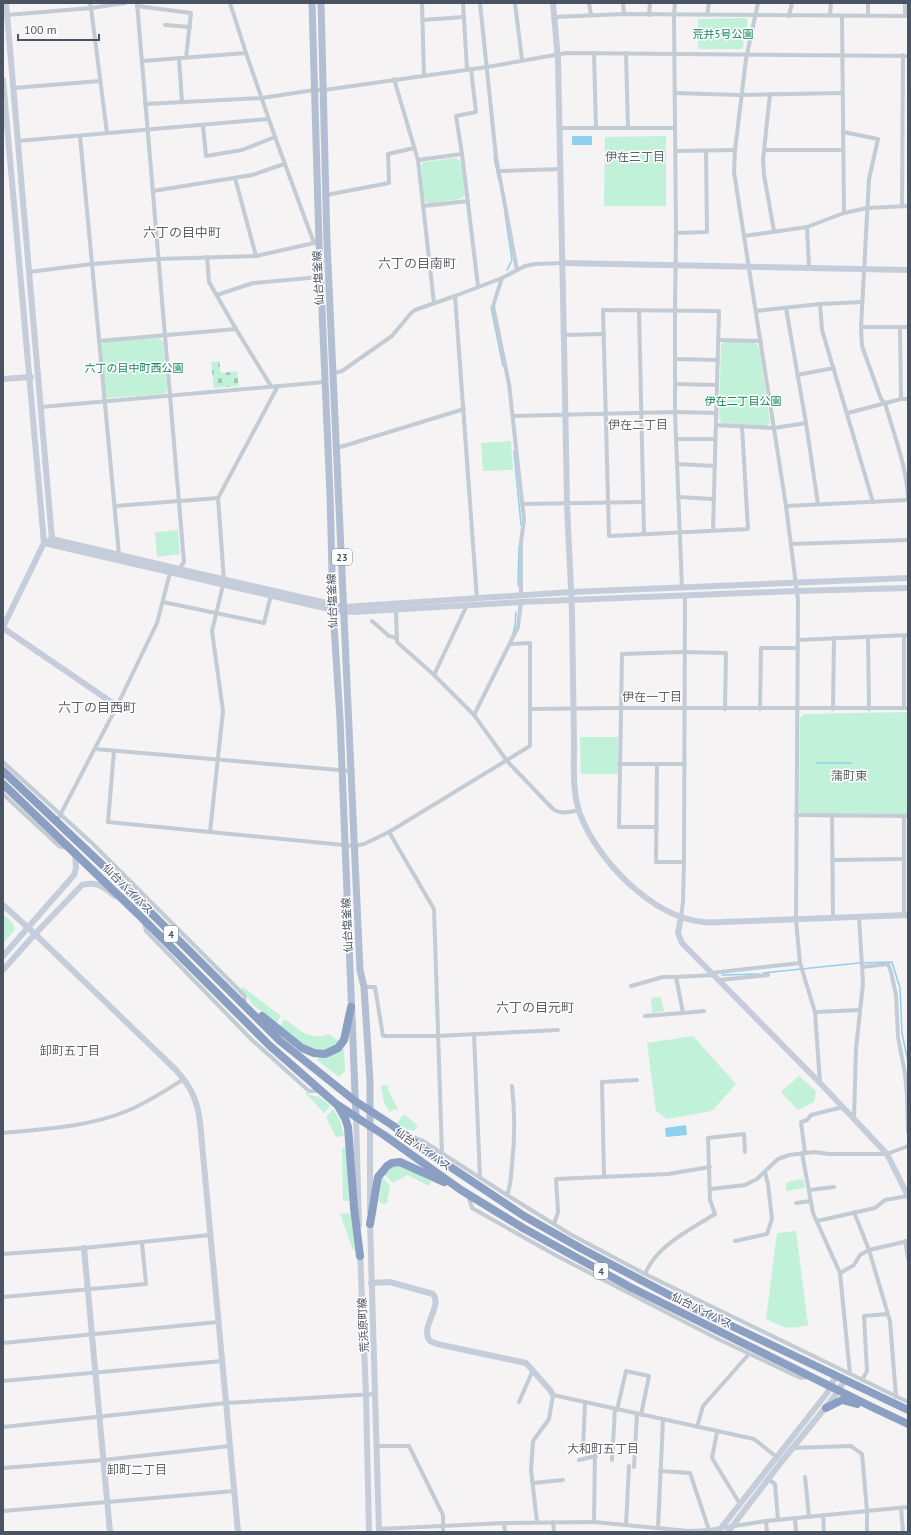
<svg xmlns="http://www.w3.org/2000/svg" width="911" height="1535" viewBox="0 0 911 1535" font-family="'PT Sans','Noto Sans JP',sans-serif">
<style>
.green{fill:#c2f1d9}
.cemetery{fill:url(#cemetery-stones)}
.water{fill:#8fd0ef}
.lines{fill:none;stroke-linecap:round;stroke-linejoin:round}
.stream{stroke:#8fd0ef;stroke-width:1.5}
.street{stroke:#c3cbd4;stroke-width:4}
.secondary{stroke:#c5cddb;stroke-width:6}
.primary{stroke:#b2bed1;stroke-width:7}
.highway{stroke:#8a9fc1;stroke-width:8}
.labels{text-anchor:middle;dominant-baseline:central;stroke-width:3;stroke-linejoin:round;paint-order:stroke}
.shield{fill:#fff;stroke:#808790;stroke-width:1}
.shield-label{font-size:10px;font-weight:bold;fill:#4a5361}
.park-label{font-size:11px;fill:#16865b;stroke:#fff}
.street-label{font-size:11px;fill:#4a5361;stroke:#fff}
.neighbourhood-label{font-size:12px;fill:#5f6268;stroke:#fff}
.quarter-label{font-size:13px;fill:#5f6268;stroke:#fff}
</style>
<defs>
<pattern id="cemetery-stones" width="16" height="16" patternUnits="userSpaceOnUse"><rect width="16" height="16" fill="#c2f1d9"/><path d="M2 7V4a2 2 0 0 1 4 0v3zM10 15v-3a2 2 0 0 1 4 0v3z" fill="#a0c6b3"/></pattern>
</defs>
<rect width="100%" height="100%" fill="#f5f3f3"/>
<g class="green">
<polygon points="746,18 748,21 743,47 741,49 698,49 698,19"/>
<polygon points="666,136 666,206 604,206 605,137"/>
<polygon points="456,158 461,162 465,195 460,199 429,204 424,200 421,166 423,162"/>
<polygon points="158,338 163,341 167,390 164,394 108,398 106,396 101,346 104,342"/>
<polygon points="725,341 754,341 759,347 770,422 767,427 723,425 719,419 721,345"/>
<polygon points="511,441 513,470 483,471 481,443"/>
<polygon points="178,530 180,554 157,557 155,532"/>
<polygon points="908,712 908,815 802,814 799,811 800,718 804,714"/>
<polygon points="580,737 618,737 619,774 581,774"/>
<polygon points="3,914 12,922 15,930 3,943"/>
<polygon points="243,987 281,1016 276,1023 252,1004 247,995 241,989"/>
<polygon points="661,997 664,1011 652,1013 651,998"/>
<path d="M285,1019C298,1029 311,1042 328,1034L339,1041C321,1063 295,1039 279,1027Z"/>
<polygon points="693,1036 736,1084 712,1111 667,1119 656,1111 647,1043"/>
<polygon points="341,1049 344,1049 345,1071 339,1077 317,1060 319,1057"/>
<polygon points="799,1076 816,1091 814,1102 798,1110 781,1092"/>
<path d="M387,1085C389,1095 397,1103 398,1112L395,1109L390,1112L384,1103L381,1086Z"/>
<polygon points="306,1092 310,1095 320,1097 330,1106 324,1113 305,1093"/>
<polygon points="333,1109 340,1120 344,1136 336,1137 326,1117"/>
<polygon points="405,1115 418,1126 414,1131 404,1128 397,1123 402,1116"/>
<polygon points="342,1148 347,1148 349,1201 343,1201"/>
<polygon points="400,1166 414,1172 431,1182 429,1186 407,1175 393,1183 384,1174 391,1167"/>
<polygon points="382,1177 390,1186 387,1203 384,1204 379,1202"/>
<polygon points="803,1179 805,1188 786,1191 786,1183 790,1181"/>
<polygon points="348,1213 351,1215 355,1250 353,1250 340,1214"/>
<path d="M796,1231L808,1325C787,1330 785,1328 766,1319L777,1233Z"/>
</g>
<polygon class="cemetery" points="219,361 221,373 237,371 239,386 214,388 211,362"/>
<g class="water">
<rect x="572" y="136" width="20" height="9"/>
<polygon points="686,1125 687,1135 666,1137 665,1128"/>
</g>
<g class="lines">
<g class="stream">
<polyline points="494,157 499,181"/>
<polyline points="505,214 512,260 507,270"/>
<polyline points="491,307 503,366"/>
<polyline points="514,451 521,525"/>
<polyline points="518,586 519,546"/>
<polyline points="513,634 515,625 516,612"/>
<polyline points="817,763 852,763"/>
<polyline points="763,973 859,963 892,962 900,988 902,1033 908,1062"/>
<polyline points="722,975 759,974"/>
</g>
<g class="street">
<polyline points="137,3 184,562 178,570"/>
<polyline points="422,3 424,75"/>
<polyline points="463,3 467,69"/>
<polyline points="480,3 496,157 517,270"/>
<polyline points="515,3 522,60"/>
<polyline points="589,3 591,15"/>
<polyline points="623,3 624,14"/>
<polyline points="675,3 674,15 676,233 675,310 675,412 682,588"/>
<polyline points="758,3 746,59 735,150 734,172 786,506 798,600 796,920 800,963 815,1012 820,1083"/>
<polyline points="137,6 191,13 186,58"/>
<polyline points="7,15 91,8 90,3"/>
<polyline points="649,15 650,3"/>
<polyline points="707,15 709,3"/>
<polyline points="830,15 831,3"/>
<polyline points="789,16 792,3"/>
<polyline points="842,16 844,213"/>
<polyline points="868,16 868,3"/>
<polyline points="905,16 905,3"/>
<polyline points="554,17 624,14 908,16"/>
<polyline points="422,20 464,17"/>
<polyline points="165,25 190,27"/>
<polyline points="246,53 275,137 314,243 316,242"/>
<polyline points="594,53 596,128"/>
<polyline points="626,53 628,128"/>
<polyline points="179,58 182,102"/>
<polyline points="142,61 246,53 230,3"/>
<polyline points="471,69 476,112 456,116 462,154 478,286"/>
<polyline points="394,79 418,160 434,303"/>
<polyline points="13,88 100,81"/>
<polyline points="675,93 739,95 842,93"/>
<polyline points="770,94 763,160 764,175 774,231"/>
<polyline points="145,104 262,98 314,90 324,90 487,67 566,53 908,56"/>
<polyline points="203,125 206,156 242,150 275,137"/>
<polyline points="560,128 675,128"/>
<path d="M843,132L878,139L869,179L861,327L862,346L881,399L885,403C894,435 907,467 908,500"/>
<polyline points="107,133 91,8 125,3"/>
<polyline points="80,136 92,264 158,259 256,256 314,243"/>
<polyline points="18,141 268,119"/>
<polyline points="764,150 843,150"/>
<polyline points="675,151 735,150"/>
<polyline points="418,160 462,154"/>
<polyline points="499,171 561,169"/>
<polyline points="235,178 256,256"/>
<polyline points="153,191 252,175 284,164"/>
<polyline points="326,195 389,183 388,154 414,148"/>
<polyline points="423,206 468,201"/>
<polyline points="902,206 903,55"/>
<polyline points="807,227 809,267"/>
<polyline points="676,233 707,232 706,151"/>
<polyline points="744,236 807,227 844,213 867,208 908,206"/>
<polyline points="207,257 209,282 236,329 271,386"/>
<polyline points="29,272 92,264 119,555"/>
<polyline points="502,278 493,306 509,384 524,520 521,542 521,595"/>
<polyline points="217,295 253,283 320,277"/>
<polyline points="455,296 477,599"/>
<polyline points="820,304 822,330 873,502"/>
<polyline points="786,308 806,423 818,504"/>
<polyline points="639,310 644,534"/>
<polyline points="756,311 820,304 862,302"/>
<polyline points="861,327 908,327"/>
<polyline points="900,327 901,399"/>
<polyline points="565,335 604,334"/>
<polyline points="718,340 761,341"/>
<polyline points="99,341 236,329"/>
<polyline points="675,359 718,360"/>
<polyline points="334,373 342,371 392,336 411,313 415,310 455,296 502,278 525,266 535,264 563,263"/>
<polyline points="797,375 834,368"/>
<polyline points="675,384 717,385"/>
<polyline points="41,407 325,382"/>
<polyline points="848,413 901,399 908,399"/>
<polyline points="513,416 675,412 716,413"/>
<polyline points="716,425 774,428 806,423"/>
<polyline points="676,439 715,439"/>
<polyline points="337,448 464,409"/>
<polyline points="677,464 715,466"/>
<polyline points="678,497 713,499"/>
<polyline points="522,504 643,502"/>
<polyline points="115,506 218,498"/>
<polyline points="786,506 908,500"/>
<polyline points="713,530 719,311 603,310 609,536 748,529 742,426"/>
<polyline points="792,544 908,540"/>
<polyline points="224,580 218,498 278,386"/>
<polyline points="163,602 264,623 271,595"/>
<path d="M396,610L397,642L434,675L474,715L507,761L552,808C560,815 569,812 579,810"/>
<polyline points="372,621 389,636 397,638"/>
<polyline points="904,636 904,708"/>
<polyline points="868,637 869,709"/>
<polyline points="798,640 908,635"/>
<polyline points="434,675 467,605"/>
<polyline points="530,709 620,708 908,708"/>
<polyline points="760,709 761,648 798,648"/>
<polyline points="833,709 834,638"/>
<polyline points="474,715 518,627 521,602"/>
<polyline points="95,749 351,771"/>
<polyline points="114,751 108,822 354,846 364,844 389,832 530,746 530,643 511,644"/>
<polyline points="3,762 93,844 245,996 244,1004"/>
<polyline points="619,764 685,764"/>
<polyline points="657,764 656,862 684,862"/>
<polyline points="3,794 59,846 67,848"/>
<polyline points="796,815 908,816"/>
<polyline points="832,816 833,917"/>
<polyline points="904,816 904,915"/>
<polyline points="57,821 117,706 157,623 170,573 172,572"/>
<polyline points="657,827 619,827 622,654 682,652 726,653 725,709"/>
<polyline points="210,832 223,711 212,631 223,585"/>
<polyline points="389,832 434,909 442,1154"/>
<polyline points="832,860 904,859"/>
<polyline points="681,917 683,902 684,862 685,596"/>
<polyline points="144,923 146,931 251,1039 309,1091 320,1091"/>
<polyline points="862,967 888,964 891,972 896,995 898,1037 905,1074 907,1096 908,1132"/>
<polyline points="711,973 800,963"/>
<polyline points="719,980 768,975"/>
<polyline points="631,986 663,977 676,977"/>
<polyline points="364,987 375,987 383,1036 437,1036 558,1030"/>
<polyline points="815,1012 860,1010"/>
<polyline points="683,1013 704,1011"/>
<polyline points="645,1016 683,1013 676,977 713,975"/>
<polyline points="474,1034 480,1178"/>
<polyline points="854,1118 856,1049 863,983 859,917"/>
<path d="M3,1133C45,1129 88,1127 127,1111C147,1103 166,1090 184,1079"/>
<polyline points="412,1137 423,1141 507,1195 570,1234 645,1274 908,1402"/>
<polyline points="802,1153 813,1213 840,1273 850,1374"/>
<polyline points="805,1153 801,1122 807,1120 811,1115 843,1107"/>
<polyline points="604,1177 602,1082 637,1080"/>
<polyline points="711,1189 745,1185 757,1179 778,1159 789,1155 814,1152 829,1154 887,1154 908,1146"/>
<polyline points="809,1190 834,1187"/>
<polyline points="468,1195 472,1208 557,1256 716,1338 794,1375 801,1378 808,1377"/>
<path d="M507,1195C511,1185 511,1175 512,1165C515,1138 515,1113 512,1086"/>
<polyline points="796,1203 811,1201"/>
<polyline points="854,1212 869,1250 890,1321 896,1397"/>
<polyline points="817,1221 875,1208 885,1200 908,1196"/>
<polyline points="554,1224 558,1212 556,1179 668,1174 710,1167"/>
<polyline points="735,1241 767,1234 772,1219 768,1184 765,1172"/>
<polyline points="905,1241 908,1258"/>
<polyline points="3,1254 84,1248 210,1235"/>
<polyline points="840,1273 854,1265 860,1255 869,1250 908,1241"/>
<path d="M645,1274C657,1245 690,1230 715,1214L710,1200L708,1138L744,1134L745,1152"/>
<polyline points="3,1297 146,1284 142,1243"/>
<polyline points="3,1343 218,1322"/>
<polyline points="862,1380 867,1371 864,1316 887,1314"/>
<polyline points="3,1381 222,1361"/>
<polyline points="519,1402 533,1370"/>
<polyline points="617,1410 626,1371 649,1376 641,1415"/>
<polyline points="3,1427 226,1403 375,1394"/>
<polyline points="697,1427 703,1406 749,1354"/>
<polyline points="717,1432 712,1458 740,1504"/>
<polyline points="376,1446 409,1446 443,1515 443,1532"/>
<polyline points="792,1448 851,1446 862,1454 867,1511 867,1532"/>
<polyline points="583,1449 585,1402"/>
<polyline points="579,1460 596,1456"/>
<polyline points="612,1460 615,1409"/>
<polyline points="634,1467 637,1414"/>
<polyline points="3,1468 103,1460 230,1446"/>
<polyline points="660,1471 690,1473 709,1530"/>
<polyline points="805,1477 809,1517"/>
<polyline points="768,1479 775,1484 778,1520"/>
<polyline points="533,1483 563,1480"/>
<polyline points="901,1508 903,1532"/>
<polyline points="3,1511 234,1491"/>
<polyline points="823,1515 824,1532"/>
<polyline points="795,1518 796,1532"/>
<polyline points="766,1521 767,1532"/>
<polyline points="537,1522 531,1470 533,1441 549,1419 553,1395 754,1439 778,1458"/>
<polyline points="553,1522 554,1532"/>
<polyline points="594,1522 595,1452"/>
<polyline points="504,1523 505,1532"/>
<polyline points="626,1525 629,1466"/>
<polyline points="658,1528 663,1420"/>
<polyline points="379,1529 504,1523 594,1522 688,1531 709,1530 766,1521 908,1507"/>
</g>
<g class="secondary">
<polyline points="6,3 52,539"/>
<path d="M553,3L558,60C562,207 564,354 567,501C568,539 571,577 572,615C573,658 573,700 574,743C574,765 572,792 580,814C597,860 652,917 703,922C709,923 715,922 722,922L908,915"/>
<polyline points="3,80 44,543 3,627"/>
<polyline points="563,263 908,270"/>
<polyline points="3,379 31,377"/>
<polyline points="44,543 52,539 179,569 344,607 571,592 908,578"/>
<polyline points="44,543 333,610 353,612 521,602 797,591 908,588"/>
<polyline points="3,628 117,706"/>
<path d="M3,905L35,934L176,1070C191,1087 197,1099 200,1122L238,1532"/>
<polyline points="681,917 678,933 682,943 820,1083 887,1154 908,1196"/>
<polyline points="3,956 74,875 76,868 75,853"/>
<path d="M3,970L35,934L82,885C98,881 103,887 115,896"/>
<polyline points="356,1117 359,1225"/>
<polyline points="370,1211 370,1127"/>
<polyline points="370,1220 379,1532"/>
<polyline points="84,1248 110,1532"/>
<polyline points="360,1252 366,1395 369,1532"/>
<path d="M371,1283L390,1282L433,1294C443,1306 419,1328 430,1341L437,1344L526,1363L550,1390L553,1395"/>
<polyline points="718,1532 827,1393 836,1376"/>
<polyline points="728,1532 782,1461 834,1397 845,1380"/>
</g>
<g class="primary">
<polyline points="312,3 319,242 330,494 333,610 340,719 356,1117"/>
<polyline points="321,3 327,242 360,970 364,987 370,1081 370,1127"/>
</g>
<g class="highway">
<polyline points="3,771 112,874 280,1041 355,1101 392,1125 425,1150 524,1216 582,1249 694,1308 908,1410"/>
<polyline points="3,784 140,916 269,1045 335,1103 356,1117 384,1135 461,1190 523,1228 630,1287 874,1408 908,1424"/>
<polyline points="262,1016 302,1048 314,1053 325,1054 338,1048 344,1040 351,1007"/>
<polyline points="338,1106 345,1118 348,1127 354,1208 360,1256"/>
<polyline points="370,1224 378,1177 387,1166 392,1163 400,1162 444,1182"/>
<polyline points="826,1408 842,1400 857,1404"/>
</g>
</g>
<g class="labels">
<g class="shield">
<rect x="332" y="549" width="20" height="16" rx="3"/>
<rect x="164" y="926" width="14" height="16" rx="3"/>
<rect x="594" y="1263" width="14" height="16" rx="3"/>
</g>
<g class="shield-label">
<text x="342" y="557">23</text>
<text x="171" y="934">4</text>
<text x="601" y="1271">4</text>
</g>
<g class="park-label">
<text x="723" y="34">荒井5号公園</text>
<text x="134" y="368">六丁の目中町西公園</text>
<text x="743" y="401">伊在二丁目公園</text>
</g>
<g class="street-label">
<text transform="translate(318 278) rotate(-93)">仙台塩釜線</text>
<text transform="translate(332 601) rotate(-92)">仙台塩釜線</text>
<text transform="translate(128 889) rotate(45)">仙台バイパス</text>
<text transform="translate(347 925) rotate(-93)">仙台塩釜線</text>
<text transform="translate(423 1149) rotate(35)">仙台バイパス</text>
<text transform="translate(702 1310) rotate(26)">仙台バイパス</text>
<text transform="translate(363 1325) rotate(-93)">荒浜原町線</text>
</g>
<g class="neighbourhood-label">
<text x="635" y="156">伊在三丁目</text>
<text x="638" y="424">伊在二丁目</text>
<text x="652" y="696">伊在一丁目</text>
<text x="849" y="775">蒲町東</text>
<text x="70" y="1050">卸町五丁目</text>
<text x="603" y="1448">大和町五丁目</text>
<text x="137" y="1469">卸町二丁目</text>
</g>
<g class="quarter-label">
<text x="182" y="232">六丁の目中町</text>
<text x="417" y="263">六丁の目南町</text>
<text x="97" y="707">六丁の目西町</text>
<text x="535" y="1007">六丁の目元町</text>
</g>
</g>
<rect width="911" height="1535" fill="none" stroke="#4a5361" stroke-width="8"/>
<path d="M18 34v6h81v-6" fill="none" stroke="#4a5361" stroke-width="2"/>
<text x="24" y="34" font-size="12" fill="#4a5361" stroke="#ffffff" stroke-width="3" paint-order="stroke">100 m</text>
</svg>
